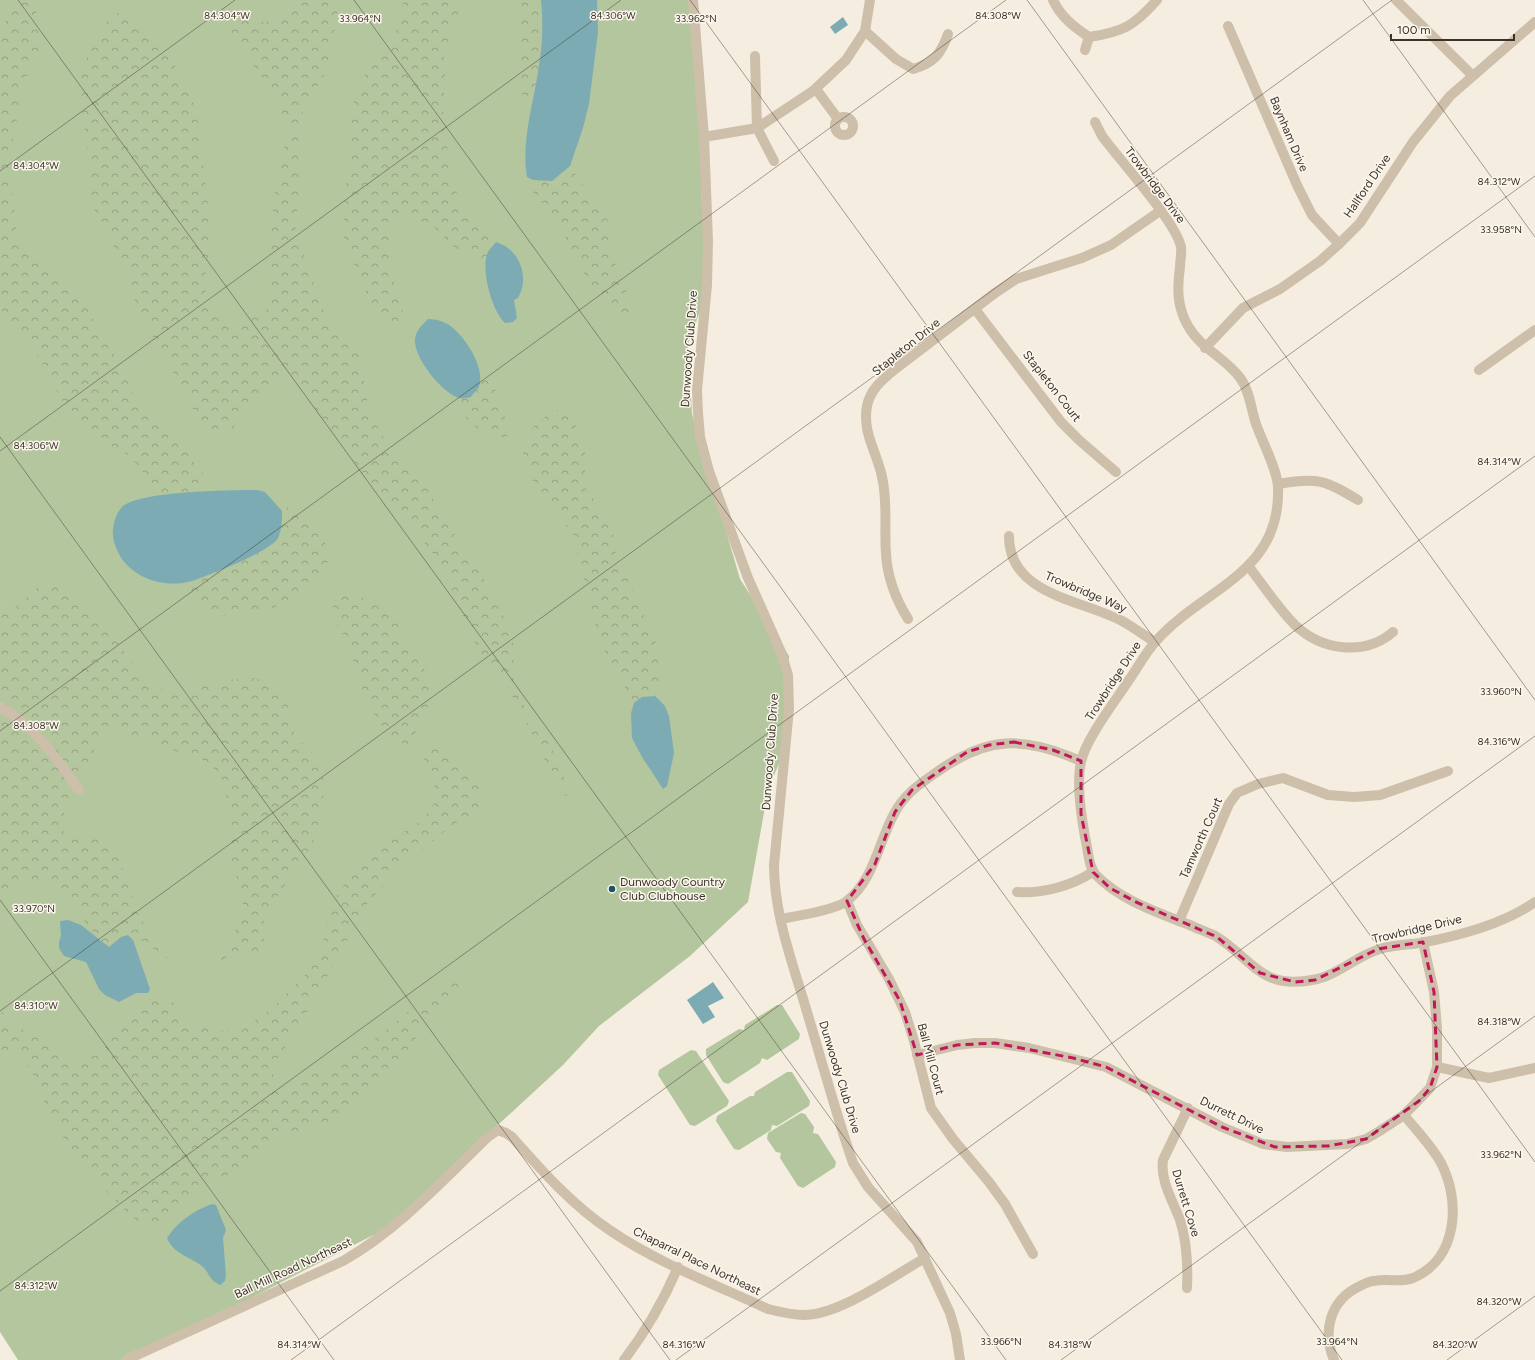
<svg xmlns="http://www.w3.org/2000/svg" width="1535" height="1360" viewBox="0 0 1535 1360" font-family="Figtree,sans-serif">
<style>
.grass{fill:#b4c69e}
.forest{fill:url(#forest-crowns)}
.water{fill:#7dabb4}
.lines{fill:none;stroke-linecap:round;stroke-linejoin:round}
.minor{stroke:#cebfaa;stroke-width:10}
.marked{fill:none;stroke:#c2185b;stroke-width:3;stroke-dasharray:8 5;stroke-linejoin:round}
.ticks{fill:none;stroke:#3c322a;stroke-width:1;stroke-opacity:0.45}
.poi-dot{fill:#1c5461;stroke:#fcf7ed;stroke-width:1.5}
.labels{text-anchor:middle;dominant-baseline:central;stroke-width:3;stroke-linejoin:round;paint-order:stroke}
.street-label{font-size:12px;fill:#3c322a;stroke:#fcf7ed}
.poi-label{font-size:12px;fill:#3c322a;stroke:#fcf7ed;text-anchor:start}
.ticks-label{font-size:10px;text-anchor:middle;fill:#3c322a;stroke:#fcf7ed;stroke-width:3;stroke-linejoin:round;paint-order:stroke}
</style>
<defs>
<pattern id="forest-crowns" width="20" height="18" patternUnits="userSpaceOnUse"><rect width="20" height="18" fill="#b4c69e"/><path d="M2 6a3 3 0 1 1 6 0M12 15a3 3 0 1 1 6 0" fill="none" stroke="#94a181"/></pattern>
</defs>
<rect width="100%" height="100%" fill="#f5eee0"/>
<g class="grass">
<polygon points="0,0 692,0 704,120 701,188 708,290 688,344 692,414 740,579 789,656 787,744 768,790 748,902 690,956 599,1026 563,1065 385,1229 130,1360 18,1360 0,1332 0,838 104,727 0,599"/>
<polygon points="777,1005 782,1005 800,1034 799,1039 767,1060 762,1058 760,1063 728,1084 723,1082 706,1055 706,1049 739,1029 744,1030 745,1025"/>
<polygon points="691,1050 696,1051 729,1101 727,1106 695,1126 690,1125 658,1075 659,1070"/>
<polygon points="787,1072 792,1072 810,1101 809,1106 777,1126 772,1125 771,1130 739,1150 734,1149 716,1121 717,1116 750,1096 754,1096 755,1092"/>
<polygon points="801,1113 805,1114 814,1127 813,1133 818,1134 836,1162 835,1167 803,1188 798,1186 780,1158 781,1153 776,1152 767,1139 768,1133"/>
</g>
<g class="forest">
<polygon points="22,0 37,0 36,19 41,50 24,82 9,160 17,237 21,247 45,270 65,281 83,302 117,359 135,398 166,434 187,453 208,480 206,488 191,493 154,496 144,474 130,456 102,441 68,411 38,356 0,308 0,31 18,2"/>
<path d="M298,0H339L332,49L324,75L314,92L306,98L303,105L301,163L298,208L294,222L304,256L323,309L360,355L369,412L382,435L417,473L475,567L496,596L515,648L512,675L524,705L552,749L563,774L569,796L563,795C543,759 527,721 506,685C496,669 482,658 474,641C460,613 452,584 436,558C418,531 392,510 372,485C346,452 323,418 298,385L281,376L262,388L251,409L228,433L210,434L195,413L136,306L127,268L113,246L91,203L90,165L78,84L89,53L103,25L117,13L132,20L151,41L170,56L196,108L209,213L208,258L204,287L219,319L225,322H246L267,309L274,197L288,130L278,101L246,55L228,27L245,7L260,22C280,22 287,15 298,0Z"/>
<polygon points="404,0 459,0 458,16 444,50 445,76 443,112 451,179 464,210 495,244 488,252 486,265 477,257 457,250 435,228 409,216 391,225 388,245 394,282 406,322 393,328 372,305 344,242 344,204 350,149 353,104 368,67 394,39"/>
<polygon points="522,0 541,0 541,3 540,64 530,115 524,108 519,61"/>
<path d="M570,166L590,196L604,206L610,230L608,246L628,296L633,324C595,315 573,244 553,215C544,202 529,193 527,177L533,180L552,181Z"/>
<path d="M479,373L486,374C497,390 510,421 507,440C497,434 493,434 483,431C468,425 460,408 452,395L460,399L479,387Z"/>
<polygon points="554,409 571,416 585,445 585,488 612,522 615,551 656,643 662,686 655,696 642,697 634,703 600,643 572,532 537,491 522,450 533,427"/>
<path d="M288,507H295C316,524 321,531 330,556L323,574L311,587L291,601L258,613L211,616L193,603L182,584C199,579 271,552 278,538C282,530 282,519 282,511Z"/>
<path d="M45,581C57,587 71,591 81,599C109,621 141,691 176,693L228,680L253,678L279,685L287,698L289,719L296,738L310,749L322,768L324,786L322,807L318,830L310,848L264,916V952L256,961L249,955L235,952L216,964L243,917V894L232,865L228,846L230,809L221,777L208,762L105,727L61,820L64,834L94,836L118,856L141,920L169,952L180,958L185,970L141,940H133L128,935L116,940L109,947L100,941L57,886L40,878L24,883L0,898V599L11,611Z"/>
<polygon points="343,591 354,593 394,616 406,644 428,674 431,699 419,727 408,745 389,739 379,724 361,686 349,646 334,619 331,592"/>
<polygon points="429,745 440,749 456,760 469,765 479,781 482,799 478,810 448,828 388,880 367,904 355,922 351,934 303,1020 277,1059 273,1076 280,1086 288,1087 300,1080 331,1067 358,1052 412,1009 460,979 462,985 436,1008 399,1063 348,1108 323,1124 291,1133 259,1150 247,1162 230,1174 198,1189 163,1222 149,1229 131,1216 99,1184 64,1139 46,1108 38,1081 20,1056 0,1051 0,1009 12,1026 39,1036 77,1062 102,1053 118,1025 147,1000 171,998 184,1021 217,1031 240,1032 274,1006 309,971 322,945 333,902 348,878 376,852 424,818 436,801 433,775 421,754"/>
</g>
<g class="water">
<path d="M541,0H597L598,32L589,104L583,128L570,166L552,181L533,180L527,177C521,139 534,103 539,65C543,45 543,20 541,0Z"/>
<polygon points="843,17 848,25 835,34 830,27"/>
<path d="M496,242C520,249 530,278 518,298L514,300L517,318L513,322L505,323C492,311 480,269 488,252C490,248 494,245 496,242Z"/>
<path d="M428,319C435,319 443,321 449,325C464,335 486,367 479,387C477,390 473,394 471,397C467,398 462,399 459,398C442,393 413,357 415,339C416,330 423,324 428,319Z"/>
<path d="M257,490L265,492L282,511C282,519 282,530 278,538C270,552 209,575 192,581C164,589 129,578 117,550C114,542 112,537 113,529C114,521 116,514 122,507C138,491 232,490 257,490Z"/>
<polygon points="655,696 665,706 669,716 674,753 667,786 663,789 642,757 632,738 631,713 634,703 642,697"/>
<polygon points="68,920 81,925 109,947 121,937 128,935 133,940 150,989 148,993 136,993 119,1002 105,995 99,989 86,962 64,956 59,948 59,942 61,936 60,921"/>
<polygon points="713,982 724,998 708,1006 715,1017 703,1024 687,1000"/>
<path d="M212,1204L216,1205L226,1230L223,1238L226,1275L225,1281L220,1285C209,1280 210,1274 203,1267C190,1256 174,1255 167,1238C177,1222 195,1210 212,1204Z"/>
</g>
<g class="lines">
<g class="minor">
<path d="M693,0L704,137L708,241L707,285L697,390L698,413L700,437L709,471L748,578L781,652L788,675L789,709L774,865C774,915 793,964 807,1012C822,1062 836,1114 853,1163L868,1187L917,1242L950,1313L956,1334L960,1360"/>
<path d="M1053,0C1061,17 1074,27 1089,37C1123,32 1134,26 1157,0"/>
<polyline points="1396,0 1472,75"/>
<polyline points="1228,26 1297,185 1312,215 1339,244"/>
<path d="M865,31L896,59L913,69C934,63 941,54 948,34"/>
<polyline points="1085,50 1089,37"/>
<polyline points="755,56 757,128 774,161"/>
<polyline points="816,89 838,119"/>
<circle cx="844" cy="126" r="9"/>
<path d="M1095,122L1102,136C1119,159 1176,222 1181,247C1182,253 1180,260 1180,267C1177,288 1177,307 1188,326C1201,349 1226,358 1241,379C1250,392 1251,409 1256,424C1262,441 1278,471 1278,488C1281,574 1203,588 1156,641C1146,652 1138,667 1129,680C1116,700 1085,740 1081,762C1076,784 1081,815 1085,837C1088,848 1088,867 1096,875C1121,901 1160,913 1192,926C1200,930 1210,933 1217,937C1252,959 1261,990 1312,980C1337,976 1356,956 1380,949C1392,945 1407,945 1420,943C1459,936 1502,925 1535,902"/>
<polyline points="704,137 757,128 813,91 846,60 865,31 870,0"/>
<polyline points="975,309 1061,422 1079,440 1116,472"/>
<polyline points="1205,348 1243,308 1280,289 1320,261 1339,244 1360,223 1413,142 1450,96 1535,22"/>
<polyline points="1479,370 1535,330"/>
<path d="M1279,484C1317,477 1325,480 1358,500"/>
<path d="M1009,536C1009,596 1082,599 1124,622C1134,628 1144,635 1155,642"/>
<path d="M1249,567C1264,586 1278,608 1295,625C1322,651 1365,656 1393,632"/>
<path d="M908,619C895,598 887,577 886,553C884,527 888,502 882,477C877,452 862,433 867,406C870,390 882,380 894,370L995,293L1016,279L1082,258L1111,245L1160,211"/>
<path d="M0,707C35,726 57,759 79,790"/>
<path d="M1017,892C1042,894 1071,886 1093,872"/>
<polyline points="847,901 857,925 889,979 905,1012 914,1041 931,1108 953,1139 989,1182 1005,1204 1033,1254"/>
<path d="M781,919C796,916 836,910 847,901C874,880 879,841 894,814C903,796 918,785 934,774C988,735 1021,736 1081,761"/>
<polyline points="1179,921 1229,804 1237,793 1258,784 1283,778 1328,795 1354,797 1380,795 1448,771"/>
<polyline points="917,1055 957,1045 975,1043 995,1043 1029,1048 1106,1067 1222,1127 1263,1144 1287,1147 1347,1144 1366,1139 1378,1132 1404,1115 1430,1088 1437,1067 1437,1028 1434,992 1423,942"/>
<polyline points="1437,1067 1489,1078 1535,1068"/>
<path d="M1187,1288C1188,1265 1187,1242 1180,1220C1173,1201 1160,1181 1163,1160L1188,1108"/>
<path d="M126,1360L343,1261C399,1229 442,1181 488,1137L498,1130L506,1133L512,1137C542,1171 573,1206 611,1231C658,1263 716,1285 768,1309C780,1312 792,1315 804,1315C840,1315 893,1276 925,1258"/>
<path d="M624,1360C647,1330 663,1302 678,1267"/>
<path d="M1334,1360C1322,1331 1330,1300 1360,1286C1364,1284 1369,1281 1374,1281C1387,1278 1400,1283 1413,1278C1458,1259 1461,1201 1441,1163C1431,1145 1416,1130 1404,1115"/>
</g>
</g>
<path class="marked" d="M1014,742L1053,750L1081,761V814L1093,872L1110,888L1136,902L1217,937L1260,973L1295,982L1315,980L1378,949L1423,942L1434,992L1437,1067L1430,1088L1419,1101L1366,1139L1328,1146L1275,1147L1222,1127L1106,1067L1073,1058L995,1043L957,1045L917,1055L900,1001L864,939L847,901L875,864L895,812L912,790L967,752L989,745Z"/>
<path class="ticks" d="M18,0L1006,1360M354,0L1342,1360M690,0L1535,1162M1027,0L1535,700M1363,0L1535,237M0,171L235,0M0,437L670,1360M0,451L621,0M0,731L1006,0M0,900L334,1360M0,1011L1392,0M0,1291L1535,176M291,1360L1535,456M676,1360L1535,736M1061,1360L1535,1016M1447,1360L1535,1296"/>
<circle class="poi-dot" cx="612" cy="889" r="4"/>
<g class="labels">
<g class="street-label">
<text transform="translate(1289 134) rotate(67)">Baynham Drive</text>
<text transform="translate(1155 185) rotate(53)">Trowbridge Drive</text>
<text transform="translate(1367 186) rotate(-56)">Hallford Drive</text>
<text transform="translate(906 347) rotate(-39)">Stapleton Drive</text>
<text transform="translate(689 349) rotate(-86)">Dunwoody Club Drive</text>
<text transform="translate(1052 386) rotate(52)">Stapleton Court</text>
<text transform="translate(1086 592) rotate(23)">Trowbridge Way</text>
<text transform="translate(1113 681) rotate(-57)">Trowbridge Drive</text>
<text transform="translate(770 752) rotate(-86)">Dunwoody Club Drive</text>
<text transform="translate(1201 838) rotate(-66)">Tamworth Court</text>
<text transform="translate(1417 929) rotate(-13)">Trowbridge Drive</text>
<text transform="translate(931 1059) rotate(75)">Ball Mill Court</text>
<text transform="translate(840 1077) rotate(73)">Dunwoody Club Drive</text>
<text transform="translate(1232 1115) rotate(26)">Durrett Drive</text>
<text transform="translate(1186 1203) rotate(73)">Durrett Cove</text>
<text transform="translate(697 1261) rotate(26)">Chaparral Place Northeast</text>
<text transform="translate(293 1268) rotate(-25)">Ball Mill Road Northeast</text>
</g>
<g class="poi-label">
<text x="620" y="882">Dunwoody Country<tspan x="620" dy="14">Club Clubhouse</tspan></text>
</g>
</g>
<g class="ticks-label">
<text x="227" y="19">84.304°W</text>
<text x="613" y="19">84.306°W</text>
<text x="998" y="19">84.308°W</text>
<text x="360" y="22">33.964°N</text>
<text x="696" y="22">33.962°N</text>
<text x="36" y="169">84.304°W</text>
<text x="1499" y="185">84.312°W</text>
<text x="1501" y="233">33.958°N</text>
<text x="36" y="449">84.306°W</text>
<text x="1499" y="465">84.314°W</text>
<text x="1501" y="695">33.960°N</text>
<text x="36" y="729">84.308°W</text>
<text x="1499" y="745">84.316°W</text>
<text x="34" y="912">33.970°N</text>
<text x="36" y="1009">84.310°W</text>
<text x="1499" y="1025">84.318°W</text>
<text x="1501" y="1158">33.962°N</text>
<text x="36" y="1289">84.312°W</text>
<text x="1499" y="1305">84.320°W</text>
<text x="1001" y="1345">33.966°N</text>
<text x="1337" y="1345">33.964°N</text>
<text x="299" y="1348">84.314°W</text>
<text x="684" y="1348">84.316°W</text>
<text x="1070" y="1348">84.318°W</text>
<text x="1455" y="1348">84.320°W</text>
</g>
<path d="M1391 34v6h123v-6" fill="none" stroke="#3c322a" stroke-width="2"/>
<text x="1397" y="34" font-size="12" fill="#3c322a" stroke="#fcf7ed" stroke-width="3" paint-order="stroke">100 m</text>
</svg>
